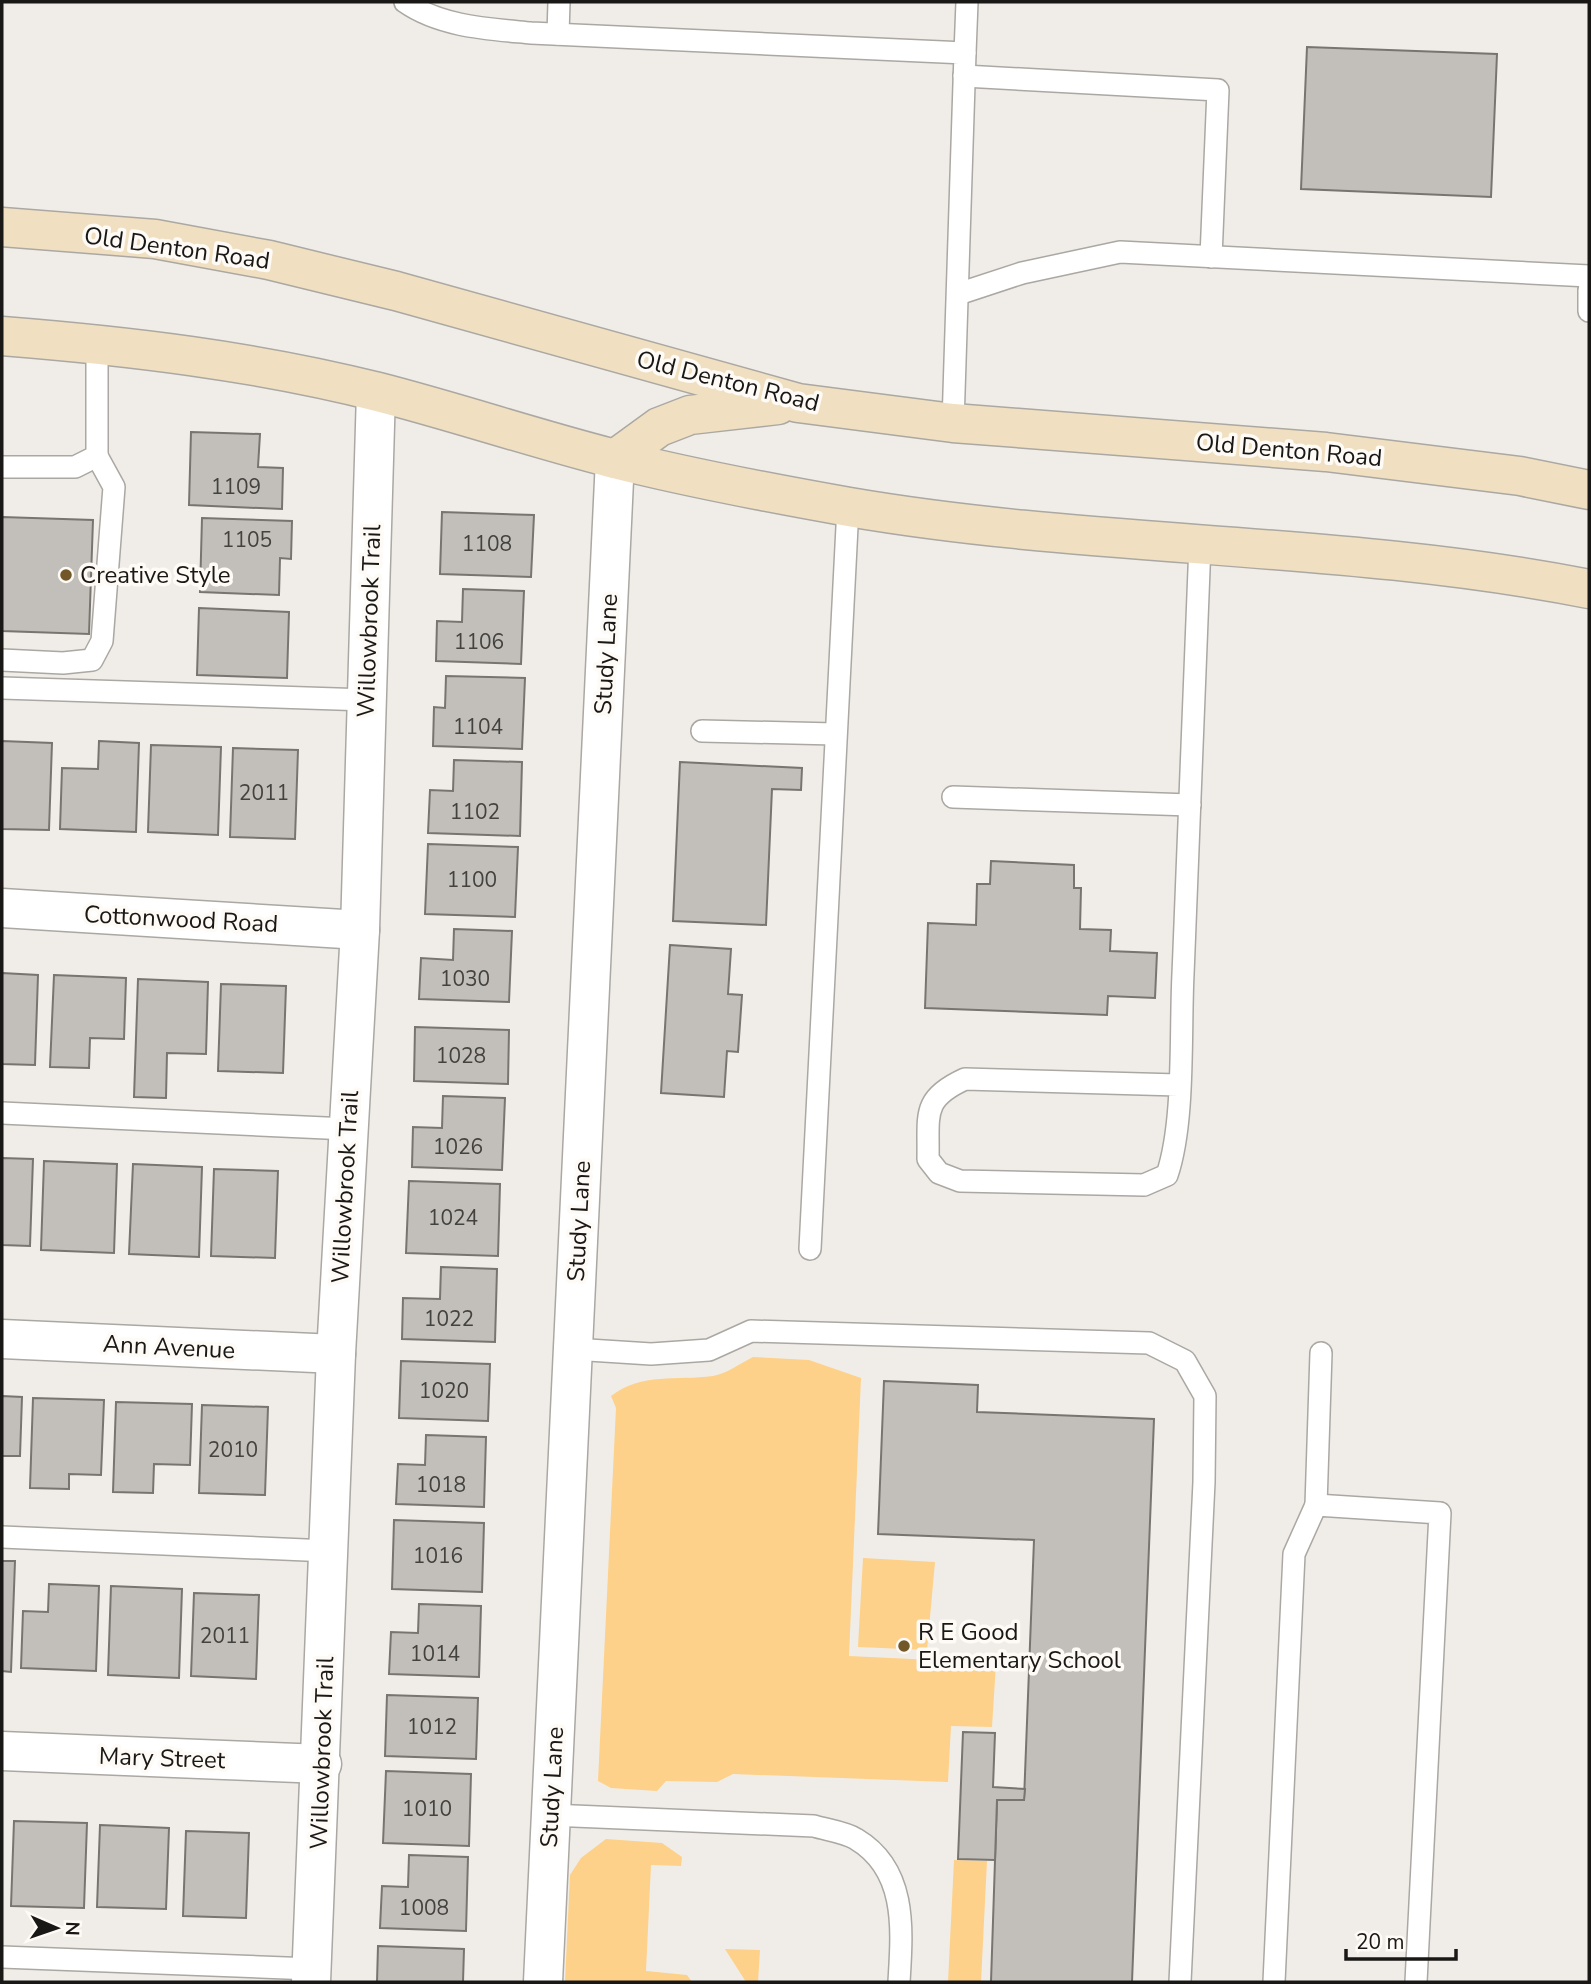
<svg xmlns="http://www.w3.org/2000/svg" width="1591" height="1984" viewBox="0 0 1591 1984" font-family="'Nunito Sans',sans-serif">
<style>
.green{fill:#fdd189}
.building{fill:#c2bfba;stroke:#787570;stroke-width:2}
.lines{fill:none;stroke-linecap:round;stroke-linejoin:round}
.service-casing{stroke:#aba8a3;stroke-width:24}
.minor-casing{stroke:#aba8a3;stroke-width:41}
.secondary-casing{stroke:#aba8a3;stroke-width:41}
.service{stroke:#fff;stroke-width:21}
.minor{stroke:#fff;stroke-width:38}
.secondary{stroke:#f0e0c1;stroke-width:38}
.poi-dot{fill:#725729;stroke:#fefaf5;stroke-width:2.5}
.labels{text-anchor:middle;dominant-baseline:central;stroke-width:7;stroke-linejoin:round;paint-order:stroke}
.number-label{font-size:21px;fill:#43423f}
.street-label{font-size:24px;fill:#191816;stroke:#fefaf5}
.poi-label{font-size:24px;fill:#191816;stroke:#fefaf5;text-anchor:start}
</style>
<rect width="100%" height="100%" fill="#f0ede8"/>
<g class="green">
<path d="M753,1357L809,1360L861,1378L849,1656L996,1663L992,1727L951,1726L948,1782L733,1774L717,1782L666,1781L657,1791L611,1788L598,1781L616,1408L611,1396C642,1372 677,1381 713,1376C726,1374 741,1363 753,1357Z"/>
<polygon points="863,1558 935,1562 927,1650 858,1647"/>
<polygon points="606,1839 662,1843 682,1857 681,1866 651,1865 646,1971 687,1975 692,1982 565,1982 570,1875 581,1858"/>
<polygon points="954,1860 987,1861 981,1982 948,1982"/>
<polygon points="725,1949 760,1950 758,1982 746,1982"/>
</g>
<g class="building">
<polygon points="1307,47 1497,54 1491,197 1301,189"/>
<polygon points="191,432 260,434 258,467 283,468 282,509 189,505"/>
<polygon points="442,512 534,515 531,577 440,574"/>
<polygon points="2,517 93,520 89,634 2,631"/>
<polygon points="202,518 292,521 291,559 280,558 279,595 200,592"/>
<polygon points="463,589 524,591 521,664 436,661 437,621 462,622"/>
<polygon points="199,608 289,612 287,678 197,675"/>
<polygon points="446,676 525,678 522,749 433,746 434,707 445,708"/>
<polygon points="2,741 52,743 49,830 2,829"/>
<polygon points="99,741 139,743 136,832 60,829 62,768 98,769"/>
<polygon points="151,745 221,747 218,835 148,832"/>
<polygon points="233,748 298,750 295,839 230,837"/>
<polygon points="454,760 522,762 520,836 428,833 430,790 453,791"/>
<polygon points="680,762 802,768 801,790 772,789 766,925 673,921"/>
<polygon points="428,844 518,847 515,917 425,914"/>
<polygon points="991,861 1074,865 1074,888 1081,888 1080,929 1111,930 1110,951 1157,953 1155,998 1108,996 1107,1015 925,1008 928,923 976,925 977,884 990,884"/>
<polygon points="454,929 512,931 509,1002 419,999 421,958 453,960"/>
<polygon points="670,945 731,949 728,994 742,995 738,1052 727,1051 724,1097 661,1093"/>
<polygon points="2,973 38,975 35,1065 2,1064"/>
<polygon points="54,975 126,978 124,1039 90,1038 89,1068 50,1067"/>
<polygon points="138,979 208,982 206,1054 167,1053 166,1098 134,1097"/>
<polygon points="221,984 286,986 283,1073 218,1071"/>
<polygon points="415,1027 509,1030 508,1084 414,1081"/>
<polygon points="443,1096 505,1098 502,1170 412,1167 413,1127 442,1128"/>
<polygon points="2,1158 33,1159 30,1246 2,1245"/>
<polygon points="44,1161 117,1164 114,1253 41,1250"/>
<polygon points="133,1164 202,1167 199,1257 129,1254"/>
<polygon points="214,1169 278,1171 275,1258 211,1256"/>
<polygon points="409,1181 500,1184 498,1256 406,1253"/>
<polygon points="441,1267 497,1269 495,1342 402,1339 403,1298 440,1299"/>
<polygon points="401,1361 490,1364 488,1421 399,1418"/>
<polygon points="884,1381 978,1385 977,1412 1154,1419 1132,1982 991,1982 997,1800 1024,1800 1034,1540 878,1534"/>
<polygon points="2,1396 22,1397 20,1456 2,1456"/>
<polygon points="33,1398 104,1400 101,1475 69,1474 69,1489 30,1488"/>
<polygon points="116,1402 192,1404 190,1465 154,1464 153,1493 113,1492"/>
<polygon points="202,1405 268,1407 265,1495 199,1493"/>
<polygon points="426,1435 486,1437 484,1507 396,1504 398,1464 425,1465"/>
<polygon points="394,1520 484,1523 482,1592 392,1589"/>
<polygon points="2,1561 15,1561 11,1672 2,1671"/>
<polygon points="49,1584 99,1586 96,1671 21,1668 23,1611 48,1612"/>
<polygon points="111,1586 182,1589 179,1678 108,1675"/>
<polygon points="194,1593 259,1595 256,1679 191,1676"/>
<polygon points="419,1604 481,1606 479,1677 389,1674 391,1632 418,1633"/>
<polygon points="387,1695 478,1698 476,1759 385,1756"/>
<polygon points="963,1732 995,1733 993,1787 1025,1789 1024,1800 997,1800 995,1860 958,1859"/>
<polygon points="386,1771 471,1774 469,1846 383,1843"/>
<polygon points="14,1821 87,1823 84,1908 11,1906"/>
<polygon points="100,1825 169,1828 166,1909 97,1907"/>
<polygon points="186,1831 249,1833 246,1918 183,1916"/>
<polygon points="409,1855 468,1857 466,1931 380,1928 382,1886 408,1887"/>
<polygon points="378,1946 464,1949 463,1982 377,1982"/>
</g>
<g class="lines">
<defs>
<g id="service">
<path d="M405,2C441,27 489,29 531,33L965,53L953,423"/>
<polyline points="558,34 559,2"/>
<polyline points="965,53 967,2"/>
<polyline points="964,76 1218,90 1211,257"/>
<polyline points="1589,290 1589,311"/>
<polyline points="958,294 1022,273 1120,252 1589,276"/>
<polyline points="2,467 75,467 97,456 97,343"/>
<polyline points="2,660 63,663 92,660 102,641 114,487 97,456"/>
<polyline points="2,688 367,700"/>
<polyline points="702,731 835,734"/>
<polyline points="953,797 1190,805"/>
<path d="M1178,1085L965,1079C921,1099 929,1115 928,1159L939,1173L960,1181L1144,1185L1167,1175C1185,1122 1180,1033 1183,974C1189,831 1194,688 1200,544"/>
<polyline points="2,1113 348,1129"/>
<polyline points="810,1249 848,507"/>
<polyline points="573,1349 651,1354 709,1350 751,1331 1149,1343 1185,1361 1205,1396 1204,1482 1180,1982"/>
<polyline points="1316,1505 1321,1353"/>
<polyline points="2,1537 329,1551"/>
<path d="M550,1815L814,1826C827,1830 845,1832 856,1839C908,1870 902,1931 899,1982"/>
<polyline points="2,1957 312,1969"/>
<polyline points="1274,1982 1294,1554 1316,1505 1440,1513 1416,1982"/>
</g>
<g id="minor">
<polyline points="2,908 360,930"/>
<polyline points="2,1339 336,1354"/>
<polyline points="2,1751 322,1764"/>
<polyline points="311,1982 336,1354 360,930 376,392"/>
<polyline points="543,1982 615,459"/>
</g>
<g id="secondary">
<polyline points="2,227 155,239 269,260 396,291 798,403 953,423 1326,452 1520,476 1589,490"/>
<path d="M2,336C128,346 255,361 378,392C456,412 533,438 611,458C689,478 770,493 849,507C1094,549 1345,541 1589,589"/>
<polyline points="615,459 659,427 690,415 778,405"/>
</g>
</defs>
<use href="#service" class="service-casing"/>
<use href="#minor" class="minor-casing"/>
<use href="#secondary" class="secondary-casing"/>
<use href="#service" class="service"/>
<use href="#minor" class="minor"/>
<use href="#secondary" class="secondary"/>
</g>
<g class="poi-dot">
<circle cx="66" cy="575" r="7"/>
<circle cx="904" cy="1646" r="7"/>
</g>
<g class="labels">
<g class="number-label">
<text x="236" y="487">1109</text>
<text x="247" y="540">1105</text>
<text x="487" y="544">1108</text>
<text x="479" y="642">1106</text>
<text x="478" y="727">1104</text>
<text x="264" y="793">2011</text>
<text x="475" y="812">1102</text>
<text x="472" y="880">1100</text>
<text x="465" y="979">1030</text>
<text x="461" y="1056">1028</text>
<text x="458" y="1147">1026</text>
<text x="453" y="1218">1024</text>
<text x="449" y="1319">1022</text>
<text x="444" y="1391">1020</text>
<text x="233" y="1450">2010</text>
<text x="441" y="1485">1018</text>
<text x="438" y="1556">1016</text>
<text x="225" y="1636">2011</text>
<text x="435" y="1654">1014</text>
<text x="432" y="1727">1012</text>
<text x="427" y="1809">1010</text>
<text x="424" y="1908">1008</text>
</g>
<g class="street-label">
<text transform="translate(177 248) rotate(8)">Old Denton Road</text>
<text transform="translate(728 381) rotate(14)">Old Denton Road</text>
<text transform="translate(1289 450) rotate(5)">Old Denton Road</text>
<text transform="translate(369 621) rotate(-88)">Willowbrook Trail</text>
<text transform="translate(606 654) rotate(-87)">Study Lane</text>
<text transform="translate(181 919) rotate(3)">Cottonwood Road</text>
<text transform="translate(345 1187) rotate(-87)">Willowbrook Trail</text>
<text transform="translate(579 1221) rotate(-87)">Study Lane</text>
<text transform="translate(169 1347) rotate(3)">Ann Avenue</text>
<text transform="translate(322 1753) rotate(-88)">Willowbrook Trail</text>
<text transform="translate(162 1758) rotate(2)">Mary Street</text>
<text transform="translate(552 1787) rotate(-87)">Study Lane</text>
</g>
<g class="poi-label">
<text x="80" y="575">Creative Style</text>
<text x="918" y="1632">R E Good<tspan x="918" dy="28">Elementary School</tspan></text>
</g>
</g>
<rect width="1591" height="1984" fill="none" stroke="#191816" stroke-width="7"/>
<g transform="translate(56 1928) rotate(92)" stroke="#fefaf5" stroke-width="5" paint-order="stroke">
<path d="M0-5L12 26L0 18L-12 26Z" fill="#191816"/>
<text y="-10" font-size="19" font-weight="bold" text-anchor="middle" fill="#191816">N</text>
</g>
<path d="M1346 1949v10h110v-10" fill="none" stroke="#191816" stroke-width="3.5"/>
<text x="1356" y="1949" font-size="21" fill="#191816" stroke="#fefaf5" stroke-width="5" paint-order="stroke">20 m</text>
</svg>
